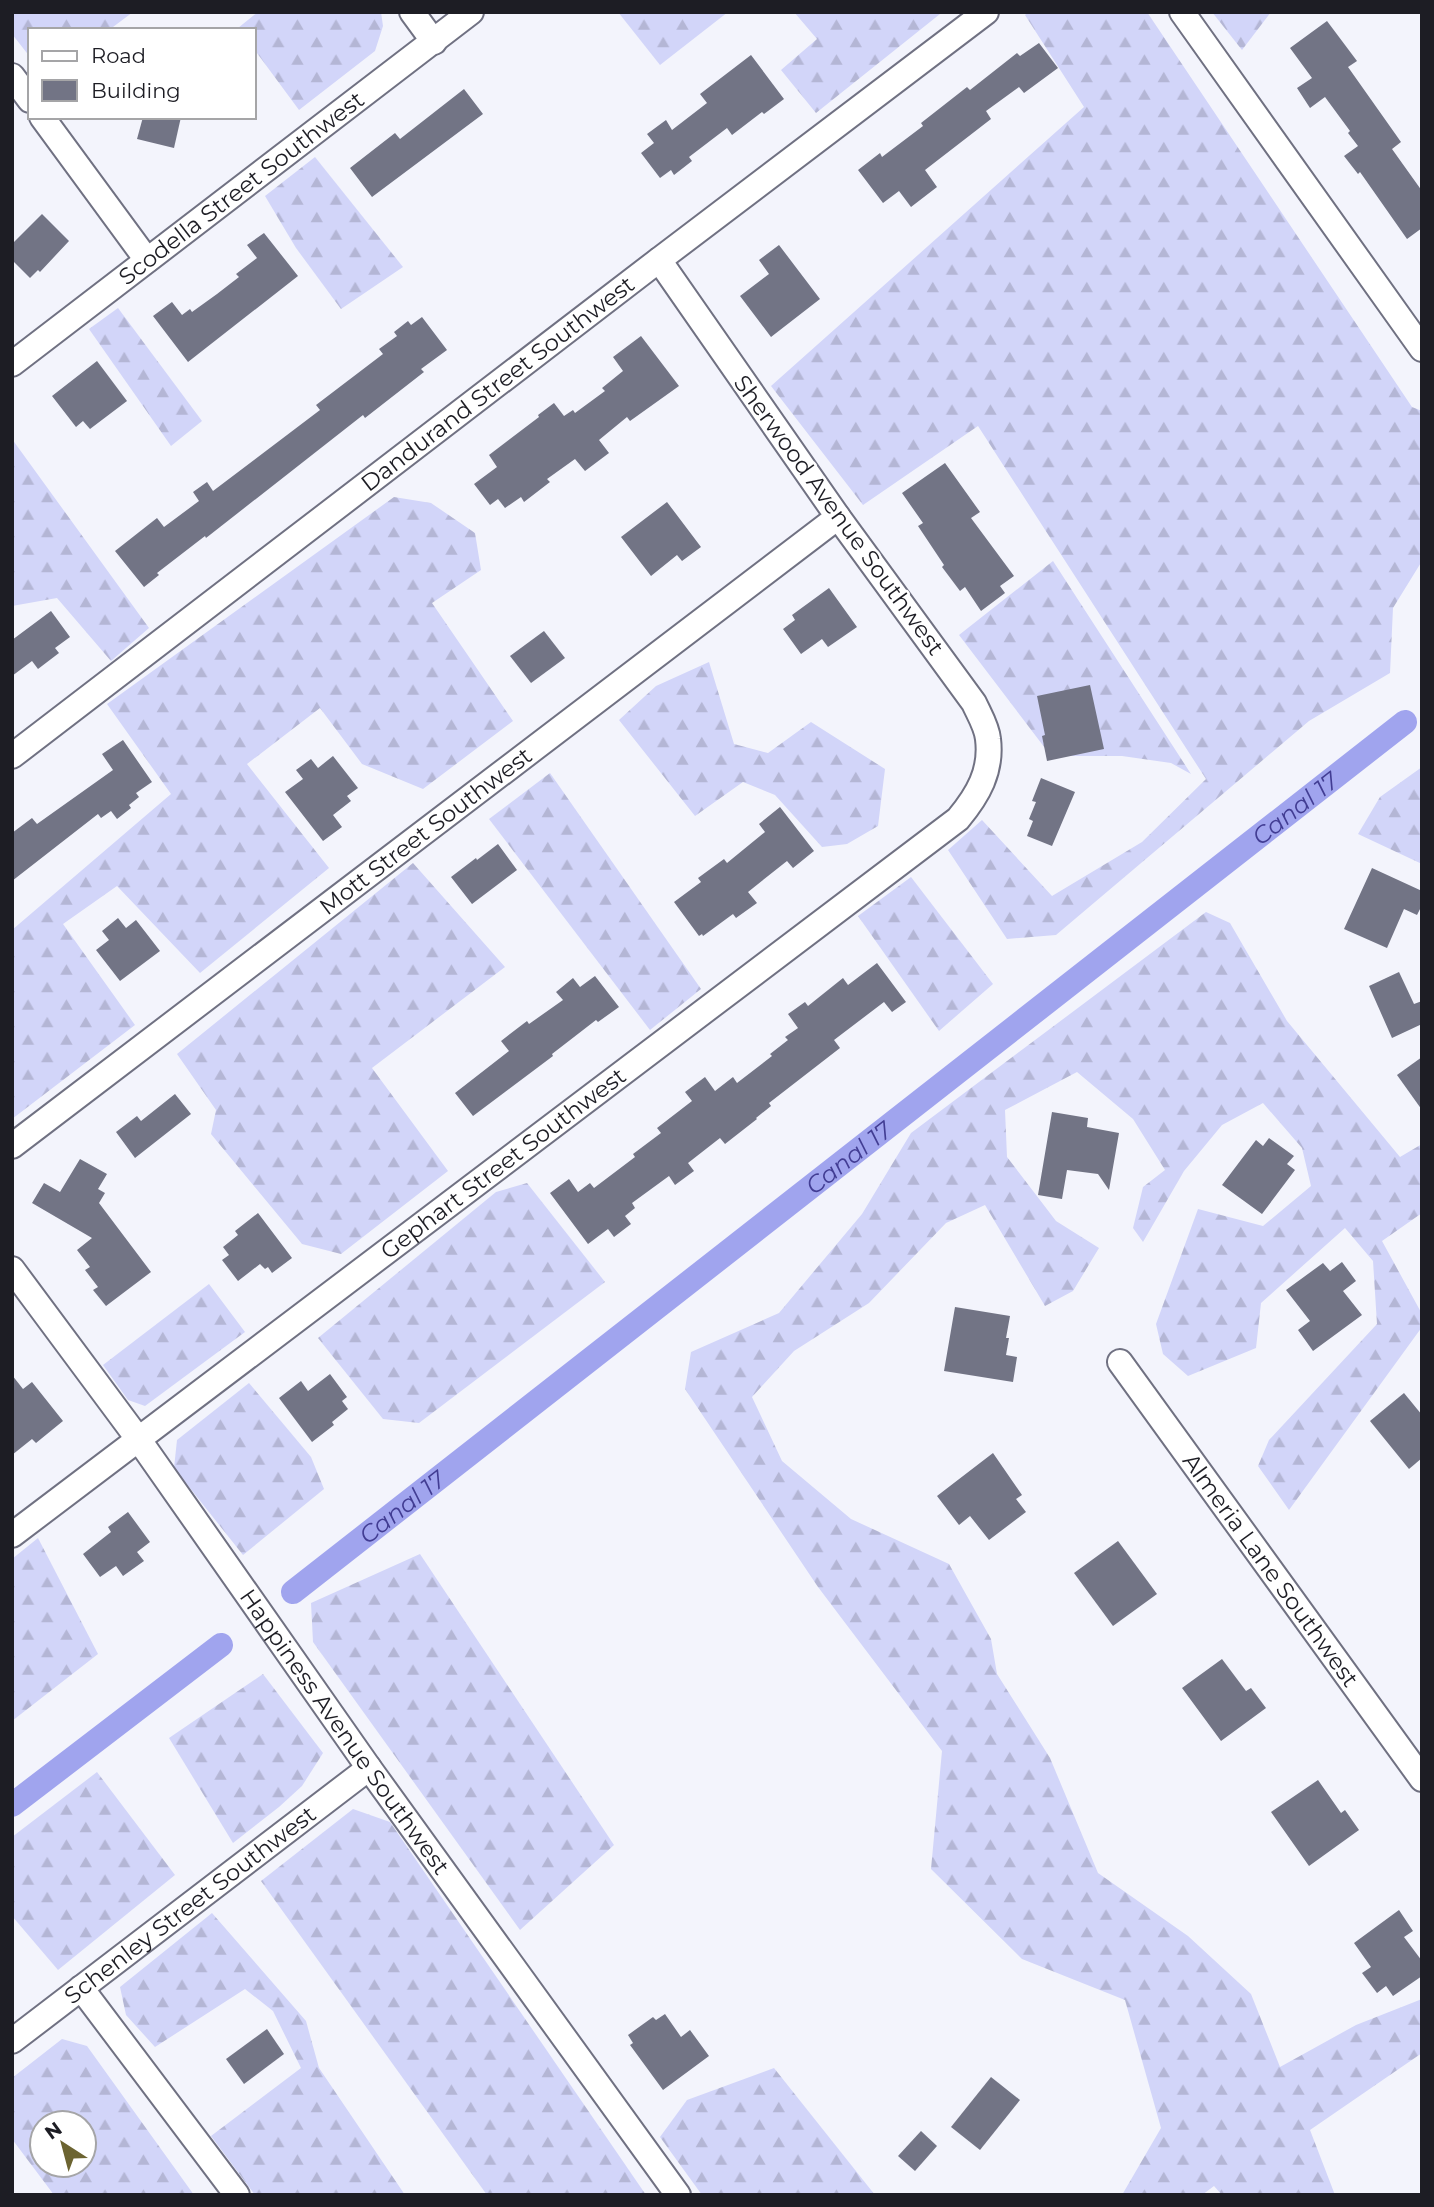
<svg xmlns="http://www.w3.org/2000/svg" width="1434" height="2207" viewBox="0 0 1434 2207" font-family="Montserrat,sans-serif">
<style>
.forest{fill:url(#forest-firs);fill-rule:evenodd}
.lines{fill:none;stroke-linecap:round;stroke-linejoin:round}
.canal{stroke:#a0a4ee;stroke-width:24}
.building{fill:#727485}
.minor-casing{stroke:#707182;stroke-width:28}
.minor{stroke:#fff;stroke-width:24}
.labels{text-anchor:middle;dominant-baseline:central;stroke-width:5;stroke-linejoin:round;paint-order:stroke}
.street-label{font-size:23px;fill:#1d1d24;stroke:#fff}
.water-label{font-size:24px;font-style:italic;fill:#423d93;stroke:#fff}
</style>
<defs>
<pattern id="forest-firs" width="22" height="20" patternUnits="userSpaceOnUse" patternTransform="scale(1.75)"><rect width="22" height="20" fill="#d2d5f9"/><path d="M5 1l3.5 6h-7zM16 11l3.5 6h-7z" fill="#b4b6d5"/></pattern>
</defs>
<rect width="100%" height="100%" fill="#f3f4fc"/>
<g class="forest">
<polygon points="12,12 133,12 109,30 30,30 30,57 12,34"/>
<polygon points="258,12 381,12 383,26 375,51 299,110 254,49 254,30 238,28"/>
<polygon points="618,12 728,12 660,65"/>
<polygon points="794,12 938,12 940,14 816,113 781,70 817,39"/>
<polygon points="1028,12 1147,12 1412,407 1422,411 1422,561 1393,608 1390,673 1309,721 1056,935 1007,939 948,850 982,820 1052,896 1142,842 1206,779 978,426 863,505 771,386 1084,107 1025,15"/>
<polygon points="1212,12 1271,12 1242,50"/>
<polygon points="315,157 403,267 341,309 296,248 265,196"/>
<polygon points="118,308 202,421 171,446 89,329"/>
<polygon points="12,439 149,628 111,661 57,598 12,606"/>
<polygon points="394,497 431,503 475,533 481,570 432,603 513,721 423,789 362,764 320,708 247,764 329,868 200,973 117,886 63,924 135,1025 12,1119 12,930 171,794 107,704"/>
<polygon points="1053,561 1191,774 1171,763 1122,756 1051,756 959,635"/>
<polygon points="709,662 734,744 768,753 811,722 885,769 878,826 847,844 822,847 775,795 743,782 695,816 619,720 656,686"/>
<polygon points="1422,767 1422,864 1358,834 1380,797"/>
<polygon points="550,773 701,989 650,1030 489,819"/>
<polygon points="413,863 505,967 372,1068 448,1171 341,1254 302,1244 211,1134 216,1110 177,1054"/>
<polygon points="911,877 993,984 939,1031 858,916"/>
<polygon points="1206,912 1230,923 1287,1021 1400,1157 1422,1144 1422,1213 1382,1241 1422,1314 1422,1327 1289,1510 1258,1466 1269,1440 1377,1324 1373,1261 1345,1228 1261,1303 1256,1348 1188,1376 1163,1354 1156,1324 1198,1209 1263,1226 1311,1186 1302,1148 1263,1103 1222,1125 1184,1171 1143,1242 1133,1228 1143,1187 1165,1170 1133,1119 1077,1072 1005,1110 1007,1157 1056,1221 1099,1248 1073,1291 1045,1306 985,1205 946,1223 869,1303 794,1351 752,1397 782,1461 851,1519 949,1564 991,1639 997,1674 1050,1758 1098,1873 1188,1936 1251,1994 1280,2067 1356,2025 1422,1999 1422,2053 1310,2130 1335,2195 1222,2195 1214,2186 1202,2195 1122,2195 1161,2128 1125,2000 1022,1959 931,1869 942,1751 818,1587 685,1389 691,1352 779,1313 862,1214 911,1133"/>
<polygon points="527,1183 605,1282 419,1423 383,1419 318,1338 496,1192"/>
<polygon points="209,1284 245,1332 145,1406 128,1400 103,1365"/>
<polygon points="249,1383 311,1457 324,1489 243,1555 174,1468 177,1440"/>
<polygon points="38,1538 98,1654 12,1721 12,1559"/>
<polygon points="420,1554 614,1845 520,1930 313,1642 311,1603"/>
<polygon points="263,1674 323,1753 302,1786 279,1807 233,1843 169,1738"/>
<polygon points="97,1772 175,1875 58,1970 12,1916 12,1837"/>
<polygon points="353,1809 390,1822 646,2195 487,2195 261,1881"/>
<polygon points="212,1913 306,2021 319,2068 405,2195 255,2195 211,2136 301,2068 273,2011 245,1989 155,2047 126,2015 120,1987"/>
<path d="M62,2039L87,2046L194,2195H54L12,2139V2078ZM42,2123H84V2165H42Z"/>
<polygon points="774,2068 875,2195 702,2195 660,2137 687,2100"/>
</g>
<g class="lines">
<g class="canal">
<path id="s1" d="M293,1592L1405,722"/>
<polyline points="12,1805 221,1645"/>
</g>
</g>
<g class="building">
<polygon points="1327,21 1357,61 1348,67 1401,142 1392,149 1422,191 1422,228 1407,239 1360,172 1358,174 1344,156 1358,146 1348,133 1350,131 1325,97 1310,108 1297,88 1312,78 1290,48"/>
<polygon points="1039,43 1058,68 1024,93 1019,87 986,111 991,119 925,170 937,187 911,207 899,191 883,203 858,170 880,153 882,157 923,126 921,123 967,87 970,90 1017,53 1020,56"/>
<polygon points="751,55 784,99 764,114 762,112 732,135 727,128 689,157 692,161 674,175 671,170 660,178 641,153 654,143 647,134 666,120 672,130 707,103 700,94"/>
<polygon points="464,89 483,114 372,197 350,168 395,133 400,139"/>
<polygon points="143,117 181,117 174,148 137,139"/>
<polygon points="42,214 69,241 40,272 38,270 30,278 12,260 12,244"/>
<polygon points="264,233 298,276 188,362 153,316 172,302 182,315 190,309 192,312 217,294 239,277 236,274 257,258 247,245"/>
<polygon points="779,245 820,299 771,337 740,296 769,274 759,260"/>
<polygon points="422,317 447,350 421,369 424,372 365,418 363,415 206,538 205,536 157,573 159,575 144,587 115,551 157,518 164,527 199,501 193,492 207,482 213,491 254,460 320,410 316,405 383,354 379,349 397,336 394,332 408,321 411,325"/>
<polygon points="641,336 679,386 630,421 627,417 599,440 609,453 585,471 575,459 547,479 550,482 524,502 521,497 505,508 498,499 490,505 474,484 497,467 489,455 539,417 538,415 554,403 564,416 573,410 575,413 605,391 602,388 623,371 613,357"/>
<polygon points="97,361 127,401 90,429 83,421 76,427 52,396"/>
<polygon points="945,463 980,512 971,518 1014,576 1000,586 1005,593 981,611 965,587 960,591 942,567 944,565 918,526 923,523 902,493"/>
<polygon points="667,502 701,547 682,561 677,555 651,576 621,537"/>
<polygon points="829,588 857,627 828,647 822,639 801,654 783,629 795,620 792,615"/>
<polygon points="51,611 70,637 55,648 59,653 38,669 32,661 12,676 12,640"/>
<polygon points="544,631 565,658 531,683 510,656"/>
<polygon points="1090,685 1104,749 1047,761 1042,736 1045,735 1037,696"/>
<polygon points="123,740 152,782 136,793 139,797 129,805 131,808 117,819 111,811 101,818 98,814 12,881 12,833 32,818 37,824 113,770 102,754"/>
<polygon points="333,756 358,788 347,796 351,801 333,815 342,827 323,841 285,792 303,779 296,770 311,759 318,768"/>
<polygon points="1041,778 1075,792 1052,846 1027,836 1033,821 1029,819 1036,802 1032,801"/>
<polygon points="780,807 814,851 793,868 787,861 748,892 757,903 736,918 733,914 703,936 702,934 699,936 674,902 701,882 698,878 724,859 727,863 765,832 759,824"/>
<polygon points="498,844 517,870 472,904 451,877 476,858 477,860"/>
<polygon points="1372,868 1422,891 1422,905 1417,915 1404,909 1387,948 1344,929"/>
<polygon points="118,918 126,928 136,920 160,951 120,981 96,950 109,940 102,931"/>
<polygon points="877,963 906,1002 892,1012 884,1002 834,1040 840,1048 769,1103 771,1106 756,1118 757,1119 725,1144 720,1138 688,1163 694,1171 675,1185 669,1176 632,1203 635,1208 625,1216 631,1224 614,1237 608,1229 588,1244 550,1193 569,1179 578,1192 590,1183 594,1188 635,1157 633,1154 661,1133 657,1128 692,1101 685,1092 705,1077 715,1091 733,1077 737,1083 772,1056 770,1054 788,1040 785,1037 798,1028 788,1014 805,1002 808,1006 843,978 848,985"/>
<polygon points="1399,972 1414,1004 1422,1001 1422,1024 1392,1038 1369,986"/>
<polygon points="595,976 619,1007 598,1022 596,1020 552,1054 553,1056 473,1116 455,1093 509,1051 501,1041 527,1021 529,1024 563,1000 556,992 573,978 580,987"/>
<polygon points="1422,1057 1422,1110 1397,1075"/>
<polygon points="175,1094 191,1114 135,1158 116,1132 137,1116 141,1121"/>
<polygon points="1052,1112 1088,1118 1087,1127 1119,1133 1109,1190 1098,1174 1067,1170 1062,1199 1038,1195"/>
<polygon points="1269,1138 1294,1156 1287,1164 1295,1170 1262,1214 1222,1185 1256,1140 1263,1146"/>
<polygon points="80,1159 107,1174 98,1189 105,1193 99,1203 151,1272 106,1306 93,1290 98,1287 85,1270 90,1267 77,1250 92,1238 32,1203 44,1183 60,1192"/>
<polygon points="258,1213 292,1258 272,1273 268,1267 265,1269 260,1264 238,1281 222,1260 229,1255 223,1247 238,1235 235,1231"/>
<polygon points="1342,1262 1356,1281 1343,1291 1362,1315 1313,1351 1298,1330 1310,1321 1286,1290 1323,1263 1330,1271"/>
<polygon points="955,1307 1010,1316 1006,1338 1009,1338 1006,1355 1017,1357 1013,1382 944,1371"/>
<polygon points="330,1374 347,1397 342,1401 348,1409 332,1422 334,1425 312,1442 279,1398 301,1381 308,1391"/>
<polygon points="12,1375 23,1389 32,1382 63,1421 36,1443 32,1439 12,1455"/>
<polygon points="1404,1393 1422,1415 1422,1458 1409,1469 1370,1421"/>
<polygon points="993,1453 1022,1495 1016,1499 1026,1512 989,1540 970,1516 959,1525 937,1496"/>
<polygon points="128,1512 150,1542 137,1552 144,1561 123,1576 116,1566 100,1577 83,1554 111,1532 108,1527"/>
<polygon points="1118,1541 1157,1594 1113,1626 1074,1573"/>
<polygon points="1222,1659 1246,1691 1251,1688 1266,1708 1221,1741 1182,1688"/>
<polygon points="1318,1780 1341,1813 1345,1810 1359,1830 1309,1866 1271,1812"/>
<polygon points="1399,1910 1413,1931 1404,1937 1422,1961 1422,1976 1393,1996 1386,1986 1377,1993 1362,1973 1371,1967 1354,1943"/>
<polygon points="665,2014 681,2037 690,2030 709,2056 663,2090 630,2045 633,2043 628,2035 653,2017 656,2020"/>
<polygon points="267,2029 284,2054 244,2084 226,2059"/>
<polygon points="991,2077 1020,2100 980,2150 951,2127"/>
<polygon points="921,2131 937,2146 915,2171 898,2156"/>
</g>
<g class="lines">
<defs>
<g id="minor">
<polyline points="412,12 434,42"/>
<polyline points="1182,12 1422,349"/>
<polyline points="12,76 30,100"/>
<polyline points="42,117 147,260"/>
<path id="s2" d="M12,364L471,12"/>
<path id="s3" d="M12,756L659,260L986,12"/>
<path id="s4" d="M12,1146L838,517"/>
<path id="s5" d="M12,1269L139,1440L369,1768L678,2195"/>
<path id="s6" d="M1120,1362L1422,1779"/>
<path id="s7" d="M12,1535L958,819C978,795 992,771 988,739C987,727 979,714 974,703L838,517L659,260"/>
<polyline points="81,1988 237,2195"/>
<path id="s8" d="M12,2041L369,1768"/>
</g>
</defs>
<use href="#minor" class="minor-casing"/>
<use href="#minor" class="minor"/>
</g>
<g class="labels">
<g class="street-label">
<text stroke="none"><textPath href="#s2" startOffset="289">Scodella Street Southwest</textPath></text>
<text stroke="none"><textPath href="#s3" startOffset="612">Dandurand Street Southwest</textPath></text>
<text transform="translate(839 515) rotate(54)">Sherwood Avenue Southwest</text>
<text stroke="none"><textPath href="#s4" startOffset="520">Mott Street Southwest</textPath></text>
<text stroke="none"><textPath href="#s7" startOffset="616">Gephart Street Southwest</textPath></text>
<text stroke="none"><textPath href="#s6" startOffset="257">Almeria Lane Southwest</textPath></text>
<text stroke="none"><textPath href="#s5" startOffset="570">Happiness Avenue Southwest</textPath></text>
<text stroke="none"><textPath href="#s8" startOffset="224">Schenley Street Southwest</textPath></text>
</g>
<g class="water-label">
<text stroke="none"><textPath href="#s1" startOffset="1272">Canal 17</textPath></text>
<text stroke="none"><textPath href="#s1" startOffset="705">Canal 17</textPath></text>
<text stroke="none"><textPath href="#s1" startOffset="138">Canal 17</textPath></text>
</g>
</g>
<rect width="1434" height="2207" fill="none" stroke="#1d1d24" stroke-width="28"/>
<rect x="28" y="28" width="228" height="91" fill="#ffffff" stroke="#a5a5a7" stroke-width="2"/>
<rect x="42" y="51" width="35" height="10" fill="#ffffff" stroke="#a5a5a7" stroke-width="2"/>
<text x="91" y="63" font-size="21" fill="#1d1d24">Road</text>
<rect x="42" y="80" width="35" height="21" fill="#727485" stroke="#a5a5a7" stroke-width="2"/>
<text x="91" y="98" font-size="21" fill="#1d1d24">Building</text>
<g transform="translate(63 2144) rotate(324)"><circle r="33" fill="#ffffff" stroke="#a5a5a7" stroke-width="2"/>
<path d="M0-5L12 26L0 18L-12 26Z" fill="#6c6431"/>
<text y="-10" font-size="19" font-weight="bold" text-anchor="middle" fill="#1d1d24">N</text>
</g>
</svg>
